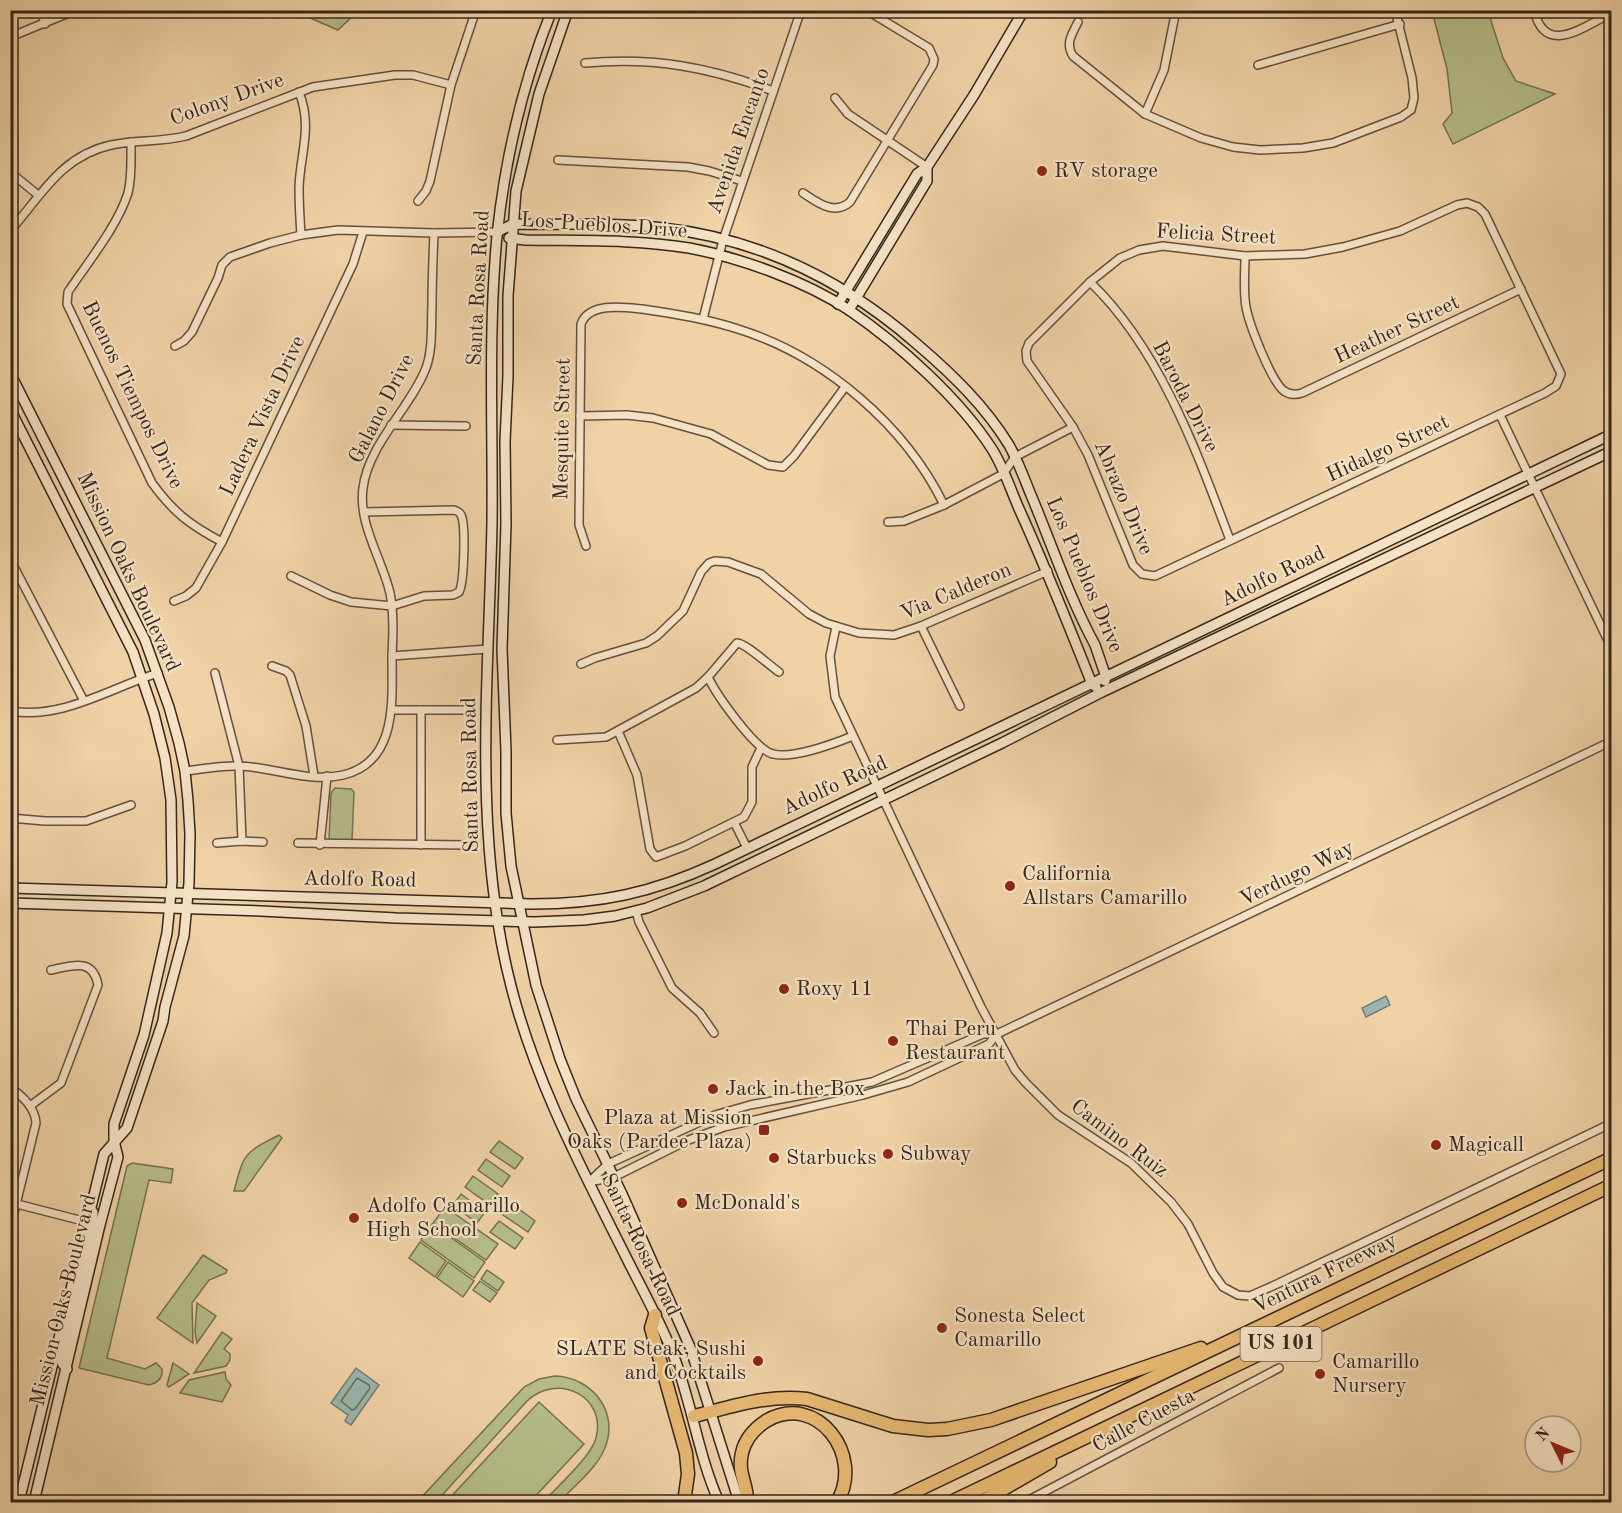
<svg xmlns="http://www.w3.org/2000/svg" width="1622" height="1513" viewBox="0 0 1622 1513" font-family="'Old Standard TT',serif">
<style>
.green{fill:#b5bd8a;stroke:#767153;stroke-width:1.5}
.water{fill:#9bb6ad;stroke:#737c73;stroke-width:1.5}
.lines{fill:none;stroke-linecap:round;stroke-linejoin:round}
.shore{stroke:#686e64;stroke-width:1.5}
.street-casing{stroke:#64503e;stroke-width:10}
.secondary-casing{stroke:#36251c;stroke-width:12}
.highway-casing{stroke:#36251c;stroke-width:15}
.street{stroke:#f5e2c5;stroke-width:7}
.secondary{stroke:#f5e2c5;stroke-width:9}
.highway{stroke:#e8b973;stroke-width:12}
.poi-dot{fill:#8f2418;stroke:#f5e2c5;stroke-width:2}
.labels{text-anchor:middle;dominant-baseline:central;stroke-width:4.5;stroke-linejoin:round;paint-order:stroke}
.shield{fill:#f5e2c5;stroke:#6f5e4f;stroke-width:1.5}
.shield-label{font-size:20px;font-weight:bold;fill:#36251c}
.street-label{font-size:21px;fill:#36251c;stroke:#f5e2c5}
.poi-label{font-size:21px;fill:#36251c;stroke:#f5e2c5;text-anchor:start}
</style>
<rect width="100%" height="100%" fill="#f0d2a6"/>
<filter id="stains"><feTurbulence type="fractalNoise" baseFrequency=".00333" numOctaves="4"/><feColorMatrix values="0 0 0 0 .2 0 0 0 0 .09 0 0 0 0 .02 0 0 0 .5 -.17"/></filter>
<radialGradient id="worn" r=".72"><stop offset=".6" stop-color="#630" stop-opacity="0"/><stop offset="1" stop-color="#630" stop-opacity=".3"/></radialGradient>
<g class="green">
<polygon points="294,11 358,10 358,11 338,30"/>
<polygon points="1432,11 1491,11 1491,21 1503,58 1516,81 1555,94 1453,144 1443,124 1452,113 1447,69"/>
<polygon points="335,788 351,789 354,792 352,841 329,840 331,793"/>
<path d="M279,1135L282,1138L244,1191H234C244,1153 244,1153 279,1135Z"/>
<polygon points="499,1141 523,1158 515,1169 490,1152"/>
<polygon points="486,1159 510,1176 502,1187 478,1170"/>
<path d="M132,1163L173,1169L171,1183L149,1180L107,1358L145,1369L156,1363L162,1369C163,1378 157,1383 149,1385L79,1368L127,1166Z"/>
<polygon points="473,1176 498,1194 490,1205 465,1187"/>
<polygon points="461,1194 485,1212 477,1223 453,1205"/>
<polygon points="511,1203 535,1221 528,1232 503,1215"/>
<polygon points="445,1207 498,1244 486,1260 433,1223"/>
<polygon points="499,1221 523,1238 515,1249 490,1232"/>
<polygon points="432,1224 485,1262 474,1278 421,1240"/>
<polygon points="420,1242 446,1261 435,1277 409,1258"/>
<polygon points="203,1255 227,1270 226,1273 209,1280 192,1303 193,1343 157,1318"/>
<polygon points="448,1262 474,1281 463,1297 437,1278"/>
<polygon points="487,1270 504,1282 498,1291 481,1279"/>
<polygon points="480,1281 497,1293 490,1302 473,1290"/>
<polygon points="197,1303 216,1316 197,1343 195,1331"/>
<polygon points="222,1332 232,1339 224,1349 230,1354 230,1360 226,1366 194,1373"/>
<polygon points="173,1363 189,1374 169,1387 167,1385"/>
<polygon points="225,1372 226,1379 231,1385 222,1402 180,1393 189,1380"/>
<path d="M555,1376C592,1377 621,1413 604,1450C595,1470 574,1486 559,1502H543C557,1487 591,1457 596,1438C607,1396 557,1372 527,1401L436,1502H417L524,1387L539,1379Z"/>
<polygon points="539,1402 584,1444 530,1502 446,1502"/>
</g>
<g class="water">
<polygon points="1386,996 1390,1005 1366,1017 1362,1008"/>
<polygon points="356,1368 379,1385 351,1425 345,1421 348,1415 331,1403"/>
</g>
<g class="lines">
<polygon class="shore" points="357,1378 369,1385 370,1388 355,1409 352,1410 341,1401"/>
<defs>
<g id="street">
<polyline points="41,10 45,24"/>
<path d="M1534,10C1545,58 1584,26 1612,13"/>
<path d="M1078,22C1072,34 1065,44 1073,56L1145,114L1201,138L1233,147L1260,150L1303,148L1333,143L1401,117L1411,110L1414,98L1412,78L1395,10"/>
<polyline points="10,37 76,10"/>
<path d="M585,63C654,57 709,67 773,91"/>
<polyline points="1258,65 1400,24"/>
<path d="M299,92C313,127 300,154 299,188C299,204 300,220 301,235"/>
<polyline points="835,98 848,114 927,167"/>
<polyline points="1145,114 1164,70 1176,10"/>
<polyline points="1612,133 1612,143"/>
<path d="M131,142C131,159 132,177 128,193C117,227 88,262 68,292L67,304L152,483C174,513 190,525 222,542"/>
<polyline points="558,160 688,167 709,171 742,181"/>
<polyline points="10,172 38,195"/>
<path d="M803,193C817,202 834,216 850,202L933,65L934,59L929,48L871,13"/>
<polyline points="418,201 426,191 430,181 451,85 476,10"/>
<polygon points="1467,203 1478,207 1485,214 1561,374 1556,386 1545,393 1155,576 1142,574 1133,565 1088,455 1073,427 1027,361 1026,351 1029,343 1090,282 1120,258 1139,250 1163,246 1245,256 1305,254 1343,247 1400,231 1457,205"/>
<path d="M10,231C41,196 61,156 111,145C136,140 161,142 186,136L313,87L395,75H413L451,85"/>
<path d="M1245,256C1245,273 1243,291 1246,307C1249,324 1271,381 1284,391C1290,395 1296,395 1302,393L1521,289"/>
<path d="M1090,282C1160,349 1197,452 1230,540"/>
<polyline points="703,319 723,240 801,10"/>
<polyline points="175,346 184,341 192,332 218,278 222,265 230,257 270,243 301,235 338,230 434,233 497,232"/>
<polyline points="1500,415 1612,649"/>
<polyline points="580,416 627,415 653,418 711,434 768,465 783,467 794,456 845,387"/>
<polyline points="391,425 466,426"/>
<polyline points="888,522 904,521 944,505 1003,474 1015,457 1073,427"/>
<path d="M586,546L579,525L581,324C589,302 623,307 642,309C676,314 708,319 741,330C825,357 905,425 944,505"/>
<polyline points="10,559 84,701"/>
<path d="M291,576L330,595L351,602L392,606L424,596L453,595L459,592C464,584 466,524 461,515C460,512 457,511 454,510L364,512"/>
<polyline points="174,601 186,596 196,588 222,542 353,264 363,232"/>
<polyline points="921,626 960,706"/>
<polyline points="836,627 830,656 835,697 981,1007 1015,1070 1025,1082 1058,1115 1131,1163 1171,1202 1188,1224 1213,1273 1223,1287 1238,1295 1250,1296 1277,1284 1612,1123"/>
<polyline points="392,656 488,649"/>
<polyline points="581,664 595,658 646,643 657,636 683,611 701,572 709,563 715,561 728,562 761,574 809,614 826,623 859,633 894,635 921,626 1048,571"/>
<polyline points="272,666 286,671 290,675 306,726 314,776"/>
<polyline points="215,673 239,766 242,841"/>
<path d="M708,677C716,694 755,750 773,754C793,759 833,744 853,736"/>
<polyline points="392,710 463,710"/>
<path d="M10,711C62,720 110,688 158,673"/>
<polyline points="618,731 637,775 650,849 656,857 685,846 744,817 752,802 752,767 761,748"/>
<path d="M557,740L606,737L696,688L708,677L737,643C745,643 769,665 779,672"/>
<path d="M185,771C203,769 222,765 239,766C273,767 308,783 343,775C398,762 392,700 392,656C393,635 394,614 390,593C382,559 358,524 363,488C368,445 411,407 426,368C433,349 431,326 432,305C432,281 433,257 434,233"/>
<polyline points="10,818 45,821 86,821 131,805"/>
<polyline points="734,822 747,848"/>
<polyline points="217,843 242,841 263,842"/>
<polyline points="298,843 468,845"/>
<polyline points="320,845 327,776"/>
<polyline points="421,845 421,710"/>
<polyline points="636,911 639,922 672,988 700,1013 714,1033"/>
<path d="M10,1087C22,1096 35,1107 36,1123L10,1229"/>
<path d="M30,1106L61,1083L98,985C93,957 71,966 51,970"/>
<polyline points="590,1181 608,1164 715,1115 750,1105 872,1082 983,1034 997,1034"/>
<polyline points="589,1182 614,1177 686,1141 724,1127 863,1095 908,1082 989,1044 997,1034 1612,741"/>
<polyline points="17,1204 87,1222"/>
<polyline points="1025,1502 1279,1368"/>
</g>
<g id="secondary">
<path d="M552,10C523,82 505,159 497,236C488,331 493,427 492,523C489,677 472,834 511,986C535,1081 582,1169 626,1257C642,1289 660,1321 673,1354C692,1403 698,1455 719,1502"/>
<polyline points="568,10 539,94 516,191 508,296 508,376 505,441 506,524 502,649 506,751 506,813 511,866 536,985 560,1059 576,1099 622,1194 690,1347 739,1502"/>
<path d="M497,232L513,224C563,225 613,222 663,228C760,239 845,281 918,345C953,375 985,406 1009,445C1018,461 1024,478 1031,495C1052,545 1069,597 1095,645L1106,677L1105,681"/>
<path d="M509,238L525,240C579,241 635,239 689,248C741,258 805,281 849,310C900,345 959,398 992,449C1004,468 1011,491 1020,511C1046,568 1069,626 1092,684L1096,687"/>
<polyline points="838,304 917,174 927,167 974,95 1024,10"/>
<polyline points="849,310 927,181 927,167"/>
<polyline points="10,373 145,640 169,707 179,743 185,771 188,801 190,834 189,883 184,936 165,1007 163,1021 127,1128 104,1154 19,1502"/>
<polyline points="10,409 133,652 154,714 165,758 171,800 172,882 167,933 144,1035 114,1124 114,1141 118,1157 100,1225 34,1502"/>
<path d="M10,888L531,904C600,904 652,893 715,864L1612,434"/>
<polyline points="10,903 261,911 396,918 534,922 584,920 615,916 647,908 704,886 1002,743 1102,692 1612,451"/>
<polyline points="67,1369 62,1363 61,1357 93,1225 93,1212"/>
</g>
<g id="highway">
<polyline points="655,1315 651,1328 686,1453 688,1474 684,1502"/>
<path d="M694,1416C731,1407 768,1394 807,1399L893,1426L928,1430L947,1429L991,1420L1201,1348"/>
<path d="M747,1502C748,1485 737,1473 742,1453C745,1439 754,1429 766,1421C817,1391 865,1456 837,1502"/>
<polyline points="893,1502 1612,1158"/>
<polyline points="951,1502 1612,1185"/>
<polyline points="981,1502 1050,1462"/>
</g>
</defs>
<use href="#street" class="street-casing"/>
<use href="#secondary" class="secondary-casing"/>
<use href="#highway" class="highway-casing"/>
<use href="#street" class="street"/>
<use href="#secondary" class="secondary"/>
<use href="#highway" class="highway"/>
</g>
<g class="poi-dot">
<circle cx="1042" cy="171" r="6"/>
<circle cx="1010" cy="886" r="6"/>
<circle cx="784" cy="989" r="6"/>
<circle cx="893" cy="1041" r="6"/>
<circle cx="713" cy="1089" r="6"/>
<rect x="758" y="1124" width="12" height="12" rx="3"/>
<circle cx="1436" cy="1145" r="6"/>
<circle cx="888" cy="1154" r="6"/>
<circle cx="774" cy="1158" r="6"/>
<circle cx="682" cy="1203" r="6"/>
<circle cx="354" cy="1218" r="6"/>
<circle cx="942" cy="1328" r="6"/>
<circle cx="758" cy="1361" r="6"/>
<circle cx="1320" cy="1374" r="6"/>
</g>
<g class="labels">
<rect class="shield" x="1240.5" y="1327" width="81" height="34" rx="4.5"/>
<g class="shield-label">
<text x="1281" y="1344">US 101</text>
</g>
<g class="street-label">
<text transform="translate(227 100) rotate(-20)">Colony Drive</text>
<text transform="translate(739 141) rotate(-71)">Avenida Encanto</text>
<text transform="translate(604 226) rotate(4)">Los Pueblos Drive</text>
<text transform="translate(1216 235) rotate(3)">Felicia Street</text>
<text transform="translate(479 288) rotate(-87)">Santa Rosa Road</text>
<text transform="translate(1397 330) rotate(-25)">Heather Street</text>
<text transform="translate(132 395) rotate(64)">Buenos Tiempos Drive</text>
<text transform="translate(1185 397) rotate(63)">Baroda Drive</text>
<text transform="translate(382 409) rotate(-63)">Galano Drive</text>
<text transform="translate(263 416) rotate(-65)">Ladera Vista Drive</text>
<text transform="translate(563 429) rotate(-89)">Mesquite Street</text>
<text transform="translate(1388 449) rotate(-25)">Hidalgo Street</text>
<text transform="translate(1123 498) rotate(67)">Abrazo Drive</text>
<text transform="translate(128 572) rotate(65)">Mission Oaks Boulevard</text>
<text transform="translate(1084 575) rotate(67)">Los Pueblos Drive</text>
<text transform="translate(1273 577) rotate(-26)">Adolfo Road</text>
<text transform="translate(956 592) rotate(-23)">Via Calderon</text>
<text transform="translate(471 775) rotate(-91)">Santa Rosa Road</text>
<text transform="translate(835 786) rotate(-25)">Adolfo Road</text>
<text transform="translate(1297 874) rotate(-26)">Verdugo Way</text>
<text transform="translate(360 880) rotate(1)">Adolfo Road</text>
<text transform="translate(1119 1139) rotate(37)">Camino Ruiz</text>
<text transform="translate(640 1245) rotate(64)">Santa Rosa Road</text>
<text transform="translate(1325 1274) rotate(-26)">Ventura Freeway</text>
<text transform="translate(64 1300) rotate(-76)">Mission Oaks Boulevard</text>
<text transform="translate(1144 1421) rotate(-28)">Calle Cuesta</text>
</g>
<g class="poi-label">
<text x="1054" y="171">RV storage</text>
<text x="1022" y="874">California<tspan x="1022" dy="24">Allstars Camarillo</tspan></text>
<text x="796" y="989">Roxy 11</text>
<text x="905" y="1029">Thai Peru<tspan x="905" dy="24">Restaurant</tspan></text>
<text x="725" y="1089">Jack in the Box</text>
<text x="752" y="1118" text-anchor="end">Plaza at Mission<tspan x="752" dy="24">Oaks (Pardee Plaza)</tspan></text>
<text x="1448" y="1145">Magicall</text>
<text x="900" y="1154">Subway</text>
<text x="786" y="1158">Starbucks</text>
<text x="694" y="1203">McDonald's</text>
<text x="366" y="1206">Adolfo Camarillo<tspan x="366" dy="24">High School</tspan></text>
<text x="954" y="1316">Sonesta Select<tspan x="954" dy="24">Camarillo</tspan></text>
<text x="746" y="1349" text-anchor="end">SLATE Steak, Sushi<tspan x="746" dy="24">and Cocktails</tspan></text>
<text x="1332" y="1362">Camarillo<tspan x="1332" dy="24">Nursery</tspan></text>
</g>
</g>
<rect width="1622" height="1513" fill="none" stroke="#f0d2a6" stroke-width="36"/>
<rect x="12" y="12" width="1598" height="1489" fill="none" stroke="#36251c" stroke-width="3"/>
<rect x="18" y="18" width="1586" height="1477" fill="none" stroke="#36251c" stroke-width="1.5"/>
<g transform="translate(1553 1444) rotate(313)"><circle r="28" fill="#f5e2c5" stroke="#a99681" stroke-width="1.5"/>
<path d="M0-4.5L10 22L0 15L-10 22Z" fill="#8f2418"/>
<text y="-9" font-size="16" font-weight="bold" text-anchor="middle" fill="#36251c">N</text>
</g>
<rect width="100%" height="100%" filter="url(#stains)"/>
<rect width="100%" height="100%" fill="url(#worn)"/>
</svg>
